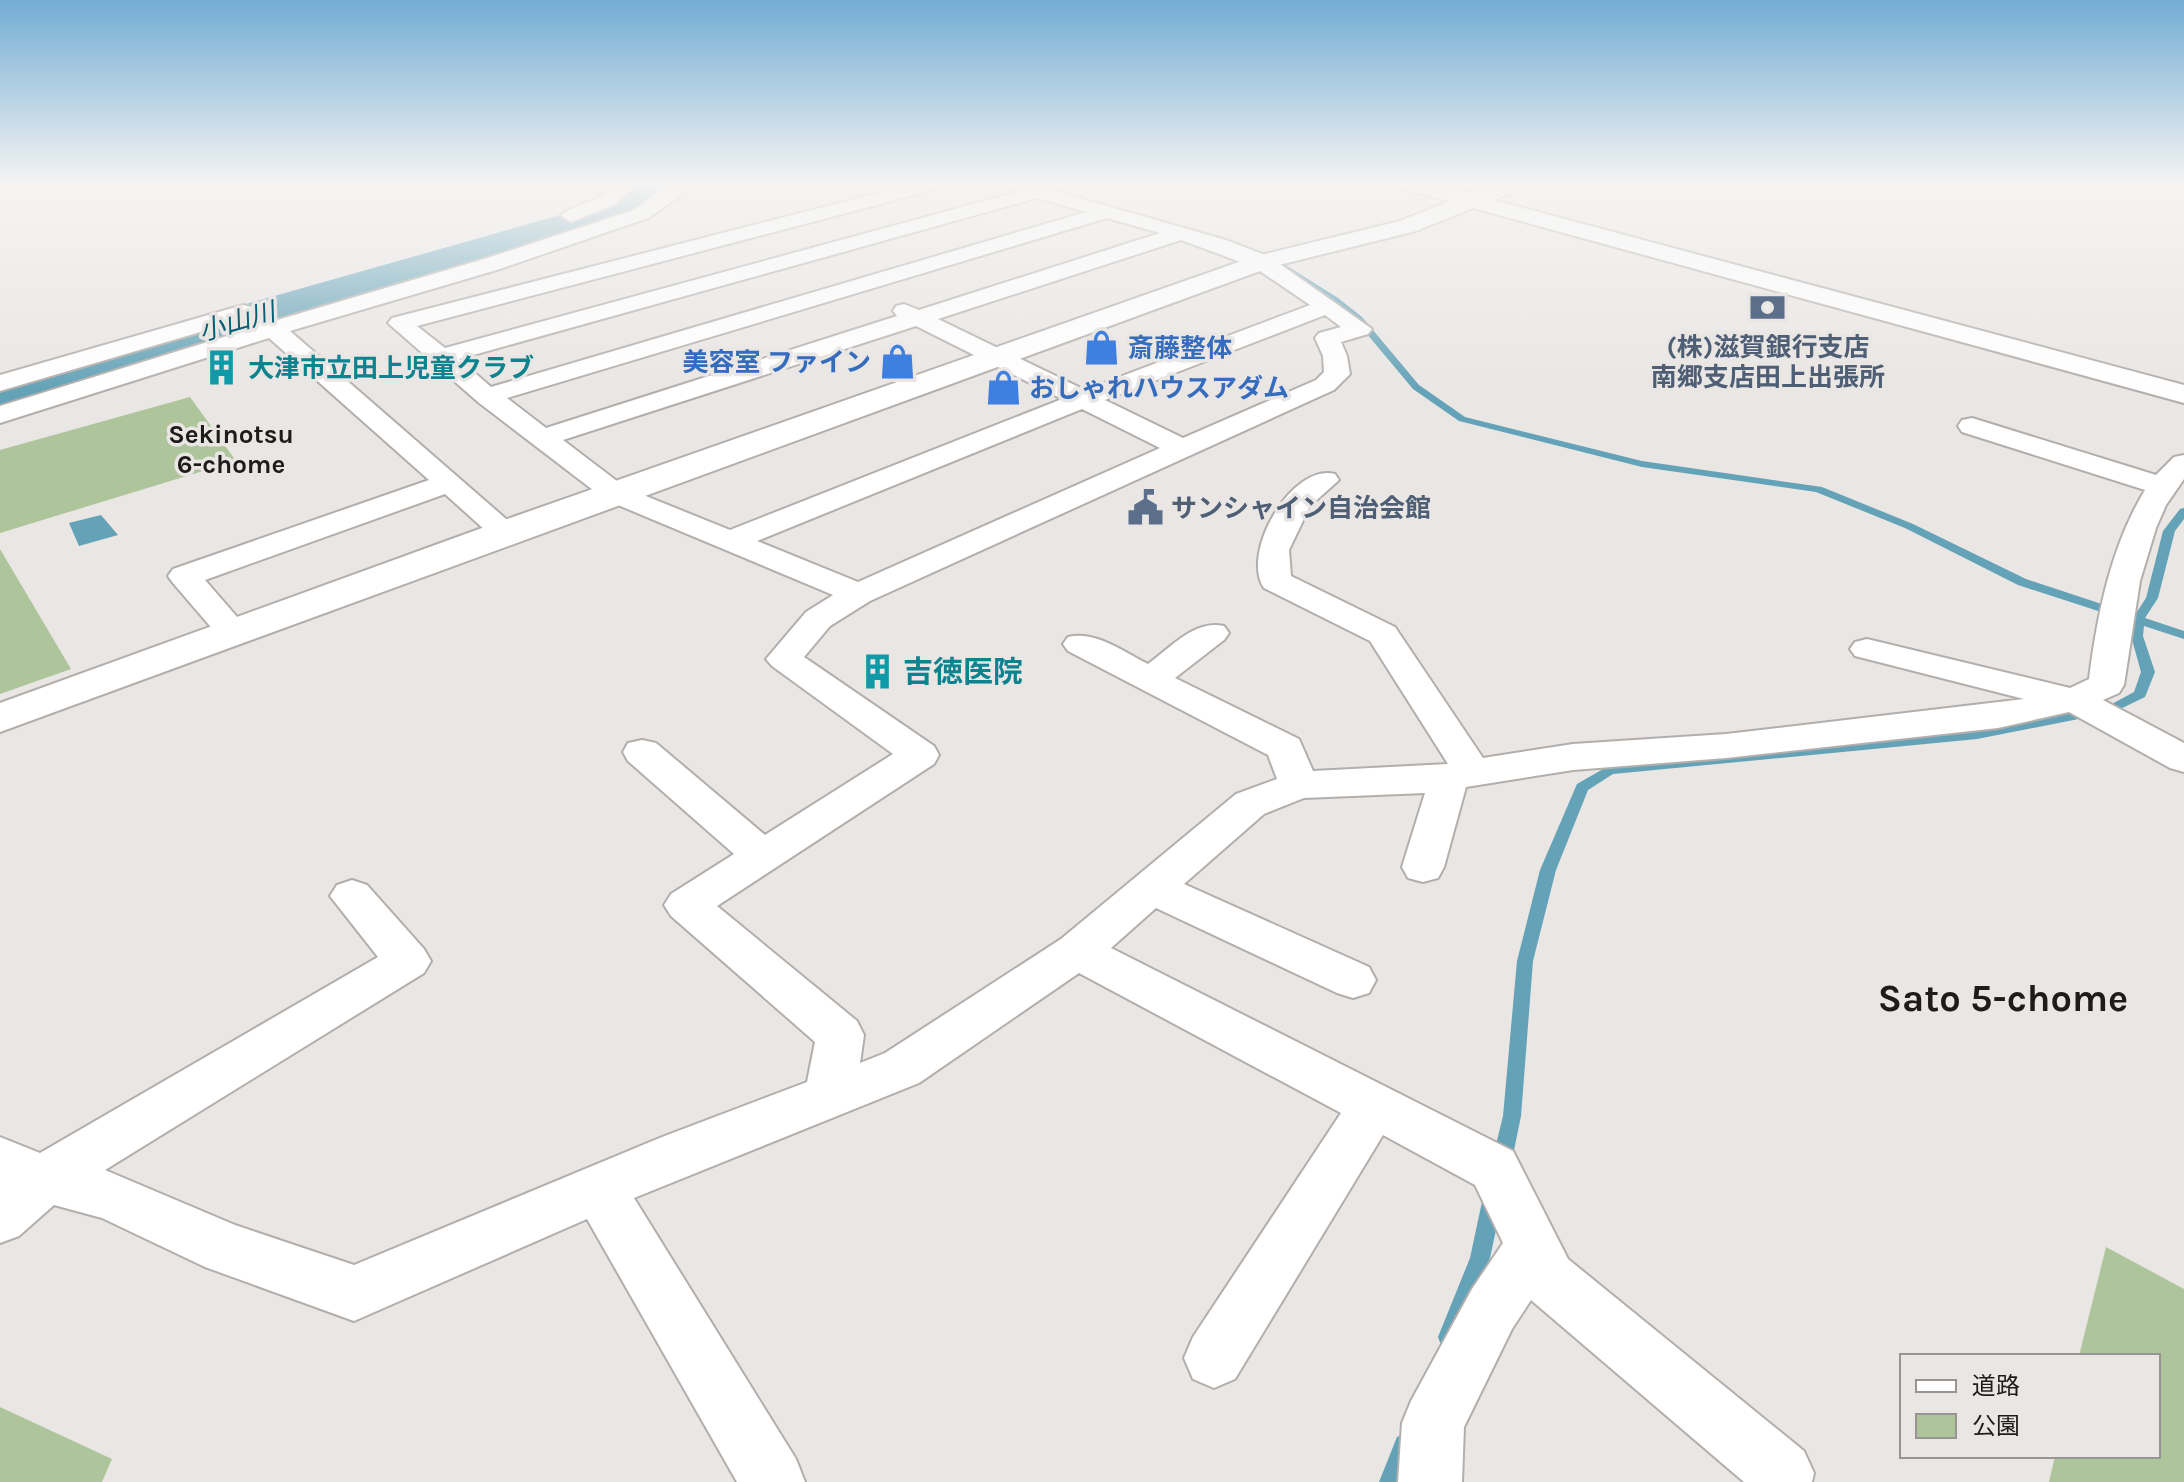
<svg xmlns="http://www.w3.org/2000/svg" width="2184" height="1482" viewBox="0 0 2184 1482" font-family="Karla,'Noto Sans JP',sans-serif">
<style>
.green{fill:#aec59c}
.water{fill:#63a2b7}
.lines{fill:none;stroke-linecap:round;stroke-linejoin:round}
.stream{fill:#63a2b7;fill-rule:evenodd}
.river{fill:#63a2b7;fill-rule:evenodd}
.street-casing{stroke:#b2aeac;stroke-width:4}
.secondary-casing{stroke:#b2aeac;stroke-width:4}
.street{fill:#fff;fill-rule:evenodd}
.secondary{fill:#fff;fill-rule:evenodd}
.labels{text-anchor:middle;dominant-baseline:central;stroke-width:7;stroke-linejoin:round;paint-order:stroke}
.far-water-label{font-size:26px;font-style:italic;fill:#075f75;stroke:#e9e6e4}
.far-service-label{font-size:26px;font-weight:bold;fill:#4e5e75;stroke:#e9e6e4}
.far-shop-label{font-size:26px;font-weight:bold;fill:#366cbe;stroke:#e9e6e4;text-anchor:start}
.far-culture-label{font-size:26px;font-weight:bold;fill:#0d838f;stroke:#e9e6e4;text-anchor:start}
.far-neighbourhood-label{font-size:26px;font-weight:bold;fill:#1d1c1b;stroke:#e9e6e4}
.culture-label{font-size:30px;font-weight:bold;fill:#0d838f;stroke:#e9e6e4;text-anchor:start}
.near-neighbourhood-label{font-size:38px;font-weight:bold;fill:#1d1c1b;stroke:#e9e6e4}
</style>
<rect width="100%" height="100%" fill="#e9e6e4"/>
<g class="green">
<polygon points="190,397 236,461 0,533 0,450"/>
<polygon points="0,549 71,669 0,694"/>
<polygon points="2106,1247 2184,1289 2184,1482 2049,1482 2055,1456 2158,1456 2158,1356 2079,1356"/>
<polygon points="0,1407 112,1459 102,1482 0,1482"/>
</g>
<polygon class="water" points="101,515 118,535 79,546 69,523"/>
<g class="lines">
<g class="stream">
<polygon points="1028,184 1037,184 1111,207 1104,209"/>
<polygon points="1275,262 1281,262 1338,298 1362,317 1419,385 1465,417 1642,461 1822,487 1913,524 2026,579 2135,615 2146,598 2163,531 2180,509 2184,508 2184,519 2175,531 2158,598 2145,618 2184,631 2184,639 2144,626 2143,636 2155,672 2145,697 2114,712 1977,739 1613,774 1588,790 1556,870 1533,961 1521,1116 1511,1165 1508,1171 1501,1174 1494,1171 1491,1165 1503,1116 1517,961 1540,870 1577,784 1610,765 1977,731 2110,705 2134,692 2141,672 2131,636 2132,622 2018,585 1905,528 1816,492 1642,467 1459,421 1413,389 1356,321 1332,302 1275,266"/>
<polygon points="1493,1188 1500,1191 1503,1197 1490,1258 1457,1345 1449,1348 1441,1345 1438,1337 1470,1258 1483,1197 1486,1191"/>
<polygon points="1405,1433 1413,1437 1417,1445 1403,1482 1379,1482 1397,1437"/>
</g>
<polygon class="river" points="629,184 671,184 644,210 602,229 0,407 0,374 574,211 616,194"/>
<defs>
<g id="street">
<polygon points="615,184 635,184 616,204 571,222 561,216 564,212 602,196"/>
<polygon points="669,184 688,184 679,197 648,218 500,269 290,331 521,532 517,539 506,541 495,539 445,494 205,580 251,633 246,640 234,643 222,640 173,583 168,576 173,569 429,480 269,338 0,423 0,406 256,327 248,318 0,391 0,375 243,305 266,311 277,320 484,259 634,210"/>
<path d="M913,184H943L941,188L417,326L445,348L1017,192L1003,188L1001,184H1030L1226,240L1270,257L1372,329L1368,334L1341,342L1347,356L1350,374L1334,390L870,601L830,626L804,657L934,746L939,755L934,764L717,906L857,1021L864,1035L860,1063L885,1053L1061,939L1236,794L1277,779L1268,755L1068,651L1063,644L1068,637C1095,630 1124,652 1148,664C1170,648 1195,619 1224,626L1229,633L1224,640L1175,678L1299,739L1313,771L1448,764L1370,641L1264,588C1240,553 1292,463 1335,474L1339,480L1310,506L1289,550L1291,576L1395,627L1483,758L1573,744L1726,734L2024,699L1855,656L1850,649L1855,642L1867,639L2070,688L2089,679C2097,615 2111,546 2145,490L1962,432L1958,426L1962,420L1972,418L2156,475L2174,457L2184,455V479L2166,505L2156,528L2140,581L2124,685L2119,693L2103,700L2184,743V772L2170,768L2069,712L1998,728L1726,758L1573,770L1466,787L1444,867L1438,878L1423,882L1408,878L1402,867L1425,793L1304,798L1264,814L1184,884L1369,967L1376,980L1369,993L1353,998L1337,993L1156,908L1111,948L1513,1151L1568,1259L1804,1451L1814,1473L1812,1482H1744L1531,1300L1512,1329L1464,1427L1462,1482H1398L1402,1423L1411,1401L1472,1289L1503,1243L1475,1185L1383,1135L1235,1379L1214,1388L1193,1379L1184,1358L1193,1337L1341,1113L1079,973L919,1083L634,1198L796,1459L805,1482H737L587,1219L354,1321L205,1267L102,1218L54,1205L19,1236L0,1243V1137L40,1153L378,957L330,896L337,885L352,880L367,885L424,949L431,961L424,973L105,1170L235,1225L354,1265L662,1137L807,1082L815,1042L671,916L664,905L671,894L734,854L628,761L623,752L628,743L642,740L656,743L765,835L893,754L772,666L766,659L806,612L833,595L606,500L478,402L388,323L392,318ZM1037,198L1086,212L491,387L459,359ZM1107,218L1160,233L919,310L904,304L896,306L893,311L897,316L546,428L507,398ZM1181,240L1254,267L1310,305L1085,390L938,319ZM1325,315L1341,327L1319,333L1315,338L1323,356L1324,372L1316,380L1183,438L1105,400ZM916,326L1062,399L730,530L626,488L563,440ZM1082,409L1160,448L858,582L757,541Z"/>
</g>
<polygon id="secondary" points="1400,184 1435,184 1470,193 1494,184 1524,184 1521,189 1494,200 2184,385 2184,403 1473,208 1416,231 1271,267 0,732 0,703 493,524 1253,257 1400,221 1450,201 1403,189"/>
</defs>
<use href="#street" class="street-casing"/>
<use href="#secondary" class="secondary-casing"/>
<use href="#street" class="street"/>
<use href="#secondary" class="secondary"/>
</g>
<linearGradient id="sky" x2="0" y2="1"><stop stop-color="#73add4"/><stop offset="0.47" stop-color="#f5f4f3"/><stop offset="1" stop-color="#f5f4f3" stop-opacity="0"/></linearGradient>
<rect width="2184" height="391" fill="url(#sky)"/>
<defs>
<symbol id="bank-bare" viewBox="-9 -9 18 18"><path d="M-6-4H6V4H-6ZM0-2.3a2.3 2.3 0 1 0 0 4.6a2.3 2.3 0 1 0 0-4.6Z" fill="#5c6f8a" stroke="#e9e6e4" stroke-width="2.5" paint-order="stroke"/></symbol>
<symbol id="shop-bare" viewBox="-9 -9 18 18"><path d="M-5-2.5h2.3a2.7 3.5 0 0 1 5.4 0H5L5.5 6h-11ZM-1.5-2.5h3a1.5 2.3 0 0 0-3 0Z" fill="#3f7fe0" stroke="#e9e6e4" stroke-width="2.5" paint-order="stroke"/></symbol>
<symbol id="building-bare" viewBox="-9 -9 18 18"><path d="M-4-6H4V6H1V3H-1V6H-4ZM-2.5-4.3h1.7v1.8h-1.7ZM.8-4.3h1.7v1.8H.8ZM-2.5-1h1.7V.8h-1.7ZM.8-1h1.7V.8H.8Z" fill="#0f9aa8" stroke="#e9e6e4" stroke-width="2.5" paint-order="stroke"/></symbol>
<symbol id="civic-bare" viewBox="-9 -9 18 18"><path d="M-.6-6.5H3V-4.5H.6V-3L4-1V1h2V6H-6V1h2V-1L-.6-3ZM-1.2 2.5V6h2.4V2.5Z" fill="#5c6f8a" stroke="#e9e6e4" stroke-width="2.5" paint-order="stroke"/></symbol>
</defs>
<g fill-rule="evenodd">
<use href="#bank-bare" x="1742" y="282" width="51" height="51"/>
<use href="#shop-bare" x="1076" y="322" width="51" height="51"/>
<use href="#shop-bare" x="872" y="336" width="51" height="51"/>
<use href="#building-bare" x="196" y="342" width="51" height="51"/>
<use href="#shop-bare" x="978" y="362" width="51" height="51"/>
<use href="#civic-bare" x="1120" y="482" width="51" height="51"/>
<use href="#building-bare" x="852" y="646" width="51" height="51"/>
</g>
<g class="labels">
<g class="far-water-label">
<text transform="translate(237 322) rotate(-16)">小山川</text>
</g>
<g class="far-service-label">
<text x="1768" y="347">(株)滋賀銀行支店<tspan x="1768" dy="30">南郷支店田上出張所</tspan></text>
<text x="1171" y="508" text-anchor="start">サンシャイン自治会館</text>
</g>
<g class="far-shop-label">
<text x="1128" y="348">斎藤整体</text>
<text x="871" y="362" text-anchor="end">美容室 ファイン</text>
<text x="1029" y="388">おしゃれハウスアダム</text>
</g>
<g class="far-culture-label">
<text x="248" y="368">大津市立田上児童クラブ</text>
</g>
<g class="far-neighbourhood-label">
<text x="231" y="434">Sekinotsu<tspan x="231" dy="30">6-chome</tspan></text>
</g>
<g class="culture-label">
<text x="903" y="672">吉徳医院</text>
</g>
<g class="near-neighbourhood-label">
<text x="2003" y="998">Sato 5-chome</text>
</g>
</g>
<rect x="1900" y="1354" width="260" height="104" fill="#e9e6e4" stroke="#979594" stroke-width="2"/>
<rect x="1916" y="1380" width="40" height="12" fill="#ffffff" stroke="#979594" stroke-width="2"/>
<text x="1972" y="1394" font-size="24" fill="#1d1c1b">道路</text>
<rect x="1916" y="1414" width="40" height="24" fill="#aec59c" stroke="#979594" stroke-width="2"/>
<text x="1972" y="1434" font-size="24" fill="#1d1c1b">公園</text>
</svg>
